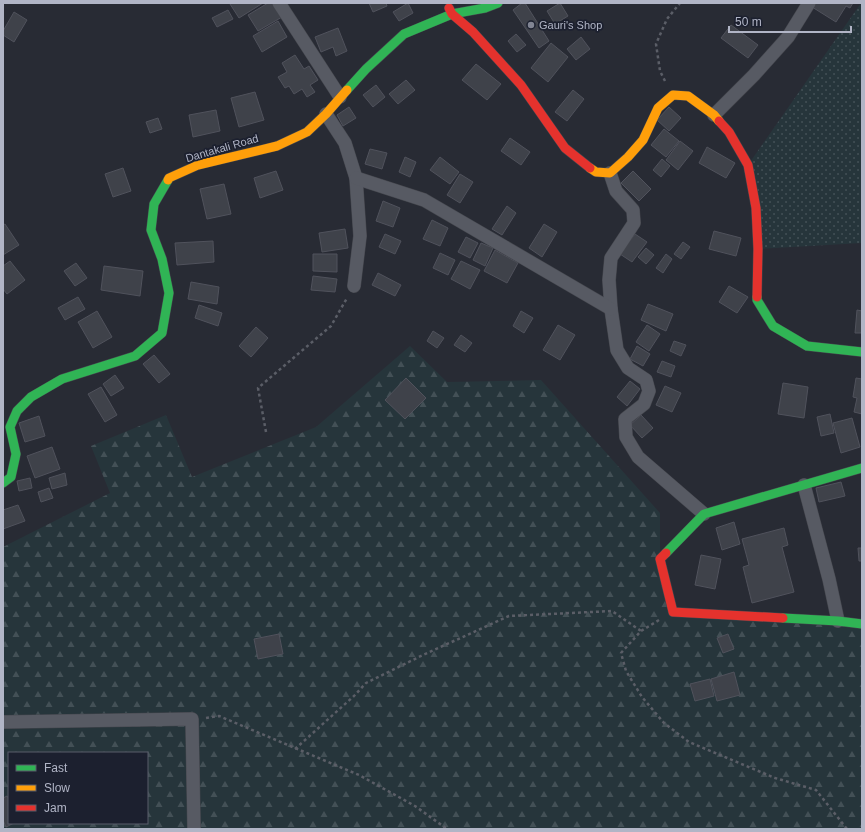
<svg xmlns="http://www.w3.org/2000/svg" width="865" height="832" viewBox="0 0 865 832" font-family="Arial,sans-serif">
<style>
.grass{fill:url(#grass-dots)}
.forest{fill:url(#forest-firs);fill-rule:evenodd}
.building{fill:#3f424a;stroke:#50525c}
.lines{fill:none;stroke-linecap:round;stroke-linejoin:round}
.street-casing{stroke:#44464d;stroke-width:14}
.fast-casing{stroke:#44464d;stroke-width:10}
.slow-casing{stroke:#44464d;stroke-width:10}
.jam-casing{stroke:#44464d;stroke-width:10}
.path{stroke:#5b5e67;stroke-width:2.5;stroke-dasharray:3 3;stroke-linecap:butt}
.street{stroke:#575a63;stroke-width:13}
.fast{stroke:#30b455;stroke-width:9}
.slow{stroke:#ff9f0a;stroke-width:9}
.jam{stroke:#e5322d;stroke-width:9}
.poi-dot{fill:#818593;stroke:#1c202f;stroke-width:1.5}
.labels{text-anchor:middle;dominant-baseline:central;stroke-width:3.5;stroke-linejoin:round;paint-order:stroke}
.poi-label{font-size:11px;fill:#b1b5c6;stroke:#1c202f;text-anchor:start}
.street-label{font-size:11px;fill:#b1b5c6;stroke:#1c202f}
</style>
<defs>
<pattern id="grass-dots" width="8" height="8" patternUnits="userSpaceOnUse"><rect width="8" height="8" fill="#26353b"/><path d="M2 2h.1M6 6h.1" fill="none" stroke="#435056" stroke-width="1.8" stroke-linecap="round"/></pattern>
<pattern id="forest-firs" width="22" height="20" patternUnits="userSpaceOnUse"><rect width="22" height="20" fill="#26353b"/><path d="M5 1l3.5 6h-7zM16 11l3.5 6h-7z" fill="#435056"/></pattern>
</defs>
<rect width="100%" height="100%" fill="#282b34"/>
<polygon class="grass" points="861,3 862,3 862,243 758,249 748,165"/>
<path class="forest" d="M410,346L447,382L541,380L660,513V559L673,612L862,624V829H3V547L110,493L91,446L166,415L192,477L316,427ZM9,753H147V823H9Z"/>
<g class="building">
<polygon points="232,3 263,3 239,18 230,4"/>
<polygon points="268,3 273,3 282,17 258,31 248,15"/>
<polygon points="369,3 386,3 387,6 373,12"/>
<polygon points="408,3 413,13 399,21 393,12"/>
<polygon points="522,3 525,3 549,41 539,48 513,10"/>
<polygon points="560,3 568,16 555,24 547,11"/>
<polygon points="814,3 853,3 850,8 846,6 836,22 812,7"/>
<polygon points="228,10 233,19 217,27 212,18"/>
<polygon points="14,12 27,20 14,42 3,35 3,31"/>
<polygon points="278,21 287,37 262,52 253,36"/>
<polygon points="731,25 758,45 748,58 721,38"/>
<polygon points="338,28 347,51 336,56 333,47 321,52 315,37"/>
<polygon points="516,34 526,45 517,52 508,41"/>
<polygon points="581,37 590,49 576,60 567,49"/>
<polygon points="551,43 568,57 548,82 531,68"/>
<polygon points="295,55 304,69 309,66 318,80 310,85 315,92 307,97 302,89 294,94 289,86 285,88 278,77 287,72 282,63"/>
<polygon points="476,64 501,84 487,100 462,80"/>
<polygon points="406,80 415,90 398,104 389,94"/>
<polygon points="376,85 385,97 373,107 363,95"/>
<polygon points="573,90 584,99 567,121 555,112"/>
<polygon points="255,92 264,120 239,127 231,98"/>
<polygon points="349,107 356,118 343,126 337,115"/>
<polygon points="669,107 681,118 669,131 657,120"/>
<polygon points="216,110 220,131 193,137 189,115"/>
<polygon points="158,118 162,129 150,133 146,122"/>
<polygon points="664,129 679,141 666,157 651,145"/>
<polygon points="510,138 530,152 521,165 501,151"/>
<polygon points="680,141 693,151 678,170 666,160"/>
<polygon points="707,147 735,163 726,178 699,163"/>
<polygon points="370,149 387,153 382,169 365,164"/>
<polygon points="405,157 416,162 410,177 399,172"/>
<polygon points="440,157 459,172 450,184 430,170"/>
<polygon points="662,159 670,166 661,177 653,170"/>
<polygon points="123,168 131,191 113,197 105,174"/>
<polygon points="276,171 283,190 260,198 254,178"/>
<polygon points="633,171 651,189 639,201 621,183"/>
<polygon points="460,174 473,182 460,203 447,195"/>
<polygon points="224,184 231,214 207,219 200,189"/>
<polygon points="383,201 400,208 393,227 376,221"/>
<polygon points="507,206 516,213 502,235 492,229"/>
<polygon points="432,220 448,228 440,246 423,239"/>
<polygon points="5,224 19,245 3,255 3,225"/>
<polygon points="544,224 557,232 542,257 529,248"/>
<polygon points="345,229 348,248 322,252 319,233"/>
<polygon points="714,231 741,238 736,256 709,249"/>
<polygon points="385,234 401,241 395,254 379,247"/>
<polygon points="635,234 647,242 632,262 620,254"/>
<polygon points="466,237 478,243 470,258 458,252"/>
<polygon points="213,241 214,262 177,265 175,243"/>
<polygon points="683,242 690,247 681,259 674,254"/>
<polygon points="481,243 493,248 485,266 473,260"/>
<polygon points="646,248 654,255 646,264 638,257"/>
<polygon points="495,250 518,263 507,283 484,271"/>
<polygon points="440,253 455,260 448,275 433,268"/>
<polygon points="313,254 337,254 337,272 313,271"/>
<polygon points="666,254 672,259 663,273 656,268"/>
<polygon points="10,261 25,280 7,294 3,289 3,266"/>
<polygon points="461,261 480,270 470,289 451,279"/>
<polygon points="76,263 87,278 75,286 64,271"/>
<polygon points="104,266 143,271 140,296 101,290"/>
<polygon points="378,273 401,285 395,296 372,285"/>
<polygon points="313,276 337,279 335,292 311,290"/>
<polygon points="191,282 219,287 217,304 188,299"/>
<polygon points="729,286 748,297 737,313 719,302"/>
<polygon points="78,297 85,309 65,320 58,308"/>
<polygon points="648,304 673,314 666,331 641,320"/>
<polygon points="199,305 222,313 218,326 195,318"/>
<polygon points="857,310 862,311 862,333 855,333"/>
<polygon points="97,311 112,337 93,348 78,322"/>
<polygon points="521,311 533,318 524,333 513,326"/>
<polygon points="558,325 575,335 560,360 543,350"/>
<polygon points="647,325 660,334 649,351 636,342"/>
<polygon points="256,327 268,338 251,357 239,346"/>
<polygon points="433,331 444,338 437,348 427,341"/>
<polygon points="461,335 472,343 465,352 454,345"/>
<polygon points="674,341 686,345 681,356 670,351"/>
<polygon points="637,346 650,354 643,366 630,359"/>
<polygon points="154,355 170,374 159,383 143,364"/>
<polygon points="662,361 675,366 671,377 657,372"/>
<polygon points="115,375 124,388 111,396 103,384"/>
<polygon points="406,378 426,398 405,419 385,400"/>
<polygon points="856,378 862,379 862,414 854,412 857,398 853,397"/>
<polygon points="630,381 640,389 627,406 617,397"/>
<polygon points="783,383 808,387 804,418 778,414"/>
<polygon points="665,386 681,393 672,412 656,405"/>
<polygon points="101,387 117,415 105,422 88,394"/>
<polygon points="830,414 834,433 821,436 817,417"/>
<polygon points="641,415 653,428 642,438 630,425"/>
<polygon points="39,416 45,436 25,442 19,423"/>
<polygon points="852,418 860,447 841,453 833,423"/>
<polygon points="52,447 60,469 35,478 27,456"/>
<polygon points="65,473 67,485 52,489 49,478"/>
<polygon points="30,478 32,488 19,491 17,481"/>
<polygon points="841,482 845,496 819,502 816,488"/>
<polygon points="49,488 53,498 41,502 38,492"/>
<polygon points="18,505 25,521 3,529 3,510"/>
<polygon points="734,522 740,544 722,550 716,528"/>
<polygon points="784,528 788,545 782,547 794,592 752,603 743,567 749,565 742,539"/>
<polygon points="858,548 862,548 862,561 859,561"/>
<polygon points="701,555 721,559 715,589 695,585"/>
<polygon points="279,634 283,654 258,659 254,639"/>
<polygon points="728,634 734,649 723,653 717,638"/>
<polygon points="734,672 740,695 717,701 711,679"/>
<polygon points="710,679 714,696 695,701 690,684"/>
<polygon points="7,796 9,799 9,823 14,823 6,827 3,820 3,798"/>
</g>
<g class="lines">
<defs>
<g id="street">
<polyline points="279,3 340,97"/>
<polyline points="326,114 345,143 356,178 360,236 354,286"/>
<polyline points="714,115 754,75 788,37 809,3"/>
<polyline points="610,173 616,191 633,210 634,223 611,258 609,280 611,309 617,350 628,368 646,380 649,391 644,404 625,419 626,437 638,457 704,514"/>
<polyline points="356,178 424,200 611,309"/>
<polyline points="804,485 829,579 838,621"/>
<polyline points="3,722 192,719 194,829"/>
</g>
<g id="fast">
<polyline points="347,90 366,69 404,34 452,14 485,8 498,3"/>
<polyline points="757,297 757,300 773,326 807,346 862,352"/>
<polyline points="3,483 11,477 16,454 10,427 17,411 31,397 62,379 135,356 162,333 169,293 162,259 151,230 154,204 168,180"/>
<polyline points="666,553 704,514 862,468"/>
<polyline points="783,618 838,621 862,624"/>
</g>
<g id="slow">
<polyline points="590,168 596,172 610,173 628,157 643,140 658,108 673,95 688,96 714,115 719,121"/>
<polyline points="168,180 169,178 198,165 277,146 307,132 326,114 347,90"/>
</g>
<g id="jam">
<polyline points="449,8 452,14 473,32 521,85 565,148 590,168"/>
<polyline points="719,121 729,132 748,165 756,208 758,249 757,297"/>
<polyline points="666,553 660,559 673,612 783,618"/>
</g>
</defs>
<use href="#street" class="street-casing"/>
<use href="#fast" class="fast-casing"/>
<use href="#slow" class="slow-casing"/>
<use href="#jam" class="jam-casing"/>
<g class="path">
<polyline points="665,81 660,71 656,44 667,19 680,3"/>
<polyline points="266,432 258,388 331,326 347,298"/>
<polyline points="659,620 641,631 621,653 626,671 642,697 664,723 689,742 775,778 816,790 847,829"/>
<polyline points="206,718 219,716 359,775 415,806 447,829"/>
<polyline points="295,749 354,696 366,683 423,655 509,616 612,611 641,631"/>
</g>
<use href="#street" class="street"/>
<use href="#fast" class="fast"/>
<use href="#slow" class="slow"/>
<use href="#jam" class="jam"/>
</g>
<circle class="poi-dot" cx="531" cy="25" r="4"/>
<g class="labels">
<g class="poi-label">
<text x="539" y="25">Gauri's Shop</text>
</g>
<g class="street-label">
<text transform="translate(222 148) rotate(-16)">Dantakali Road</text>
</g>
</g>
<rect width="865" height="832" fill="none" stroke="#b1b5c6" stroke-width="8"/>
<rect x="8" y="752" width="140" height="72" fill="#1c202f" stroke="#585c6b"/>
<rect x="16" y="765" width="20" height="6" fill="#30b455" stroke="#585c6b"/>
<text x="44" y="772" font-size="12" fill="#b1b5c6">Fast</text>
<rect x="16" y="785" width="20" height="6" fill="#ff9f0a" stroke="#585c6b"/>
<text x="44" y="792" font-size="12" fill="#b1b5c6">Slow</text>
<rect x="16" y="805" width="20" height="6" fill="#e5322d" stroke="#585c6b"/>
<text x="44" y="812" font-size="12" fill="#b1b5c6">Jam</text>
<path d="M729 26v6h122v-6" fill="none" stroke="#b1b5c6" stroke-width="2"/>
<text x="735" y="26" font-size="12" fill="#b1b5c6" stroke="#1c202f" stroke-width="3" paint-order="stroke">50 m</text>
</svg>
